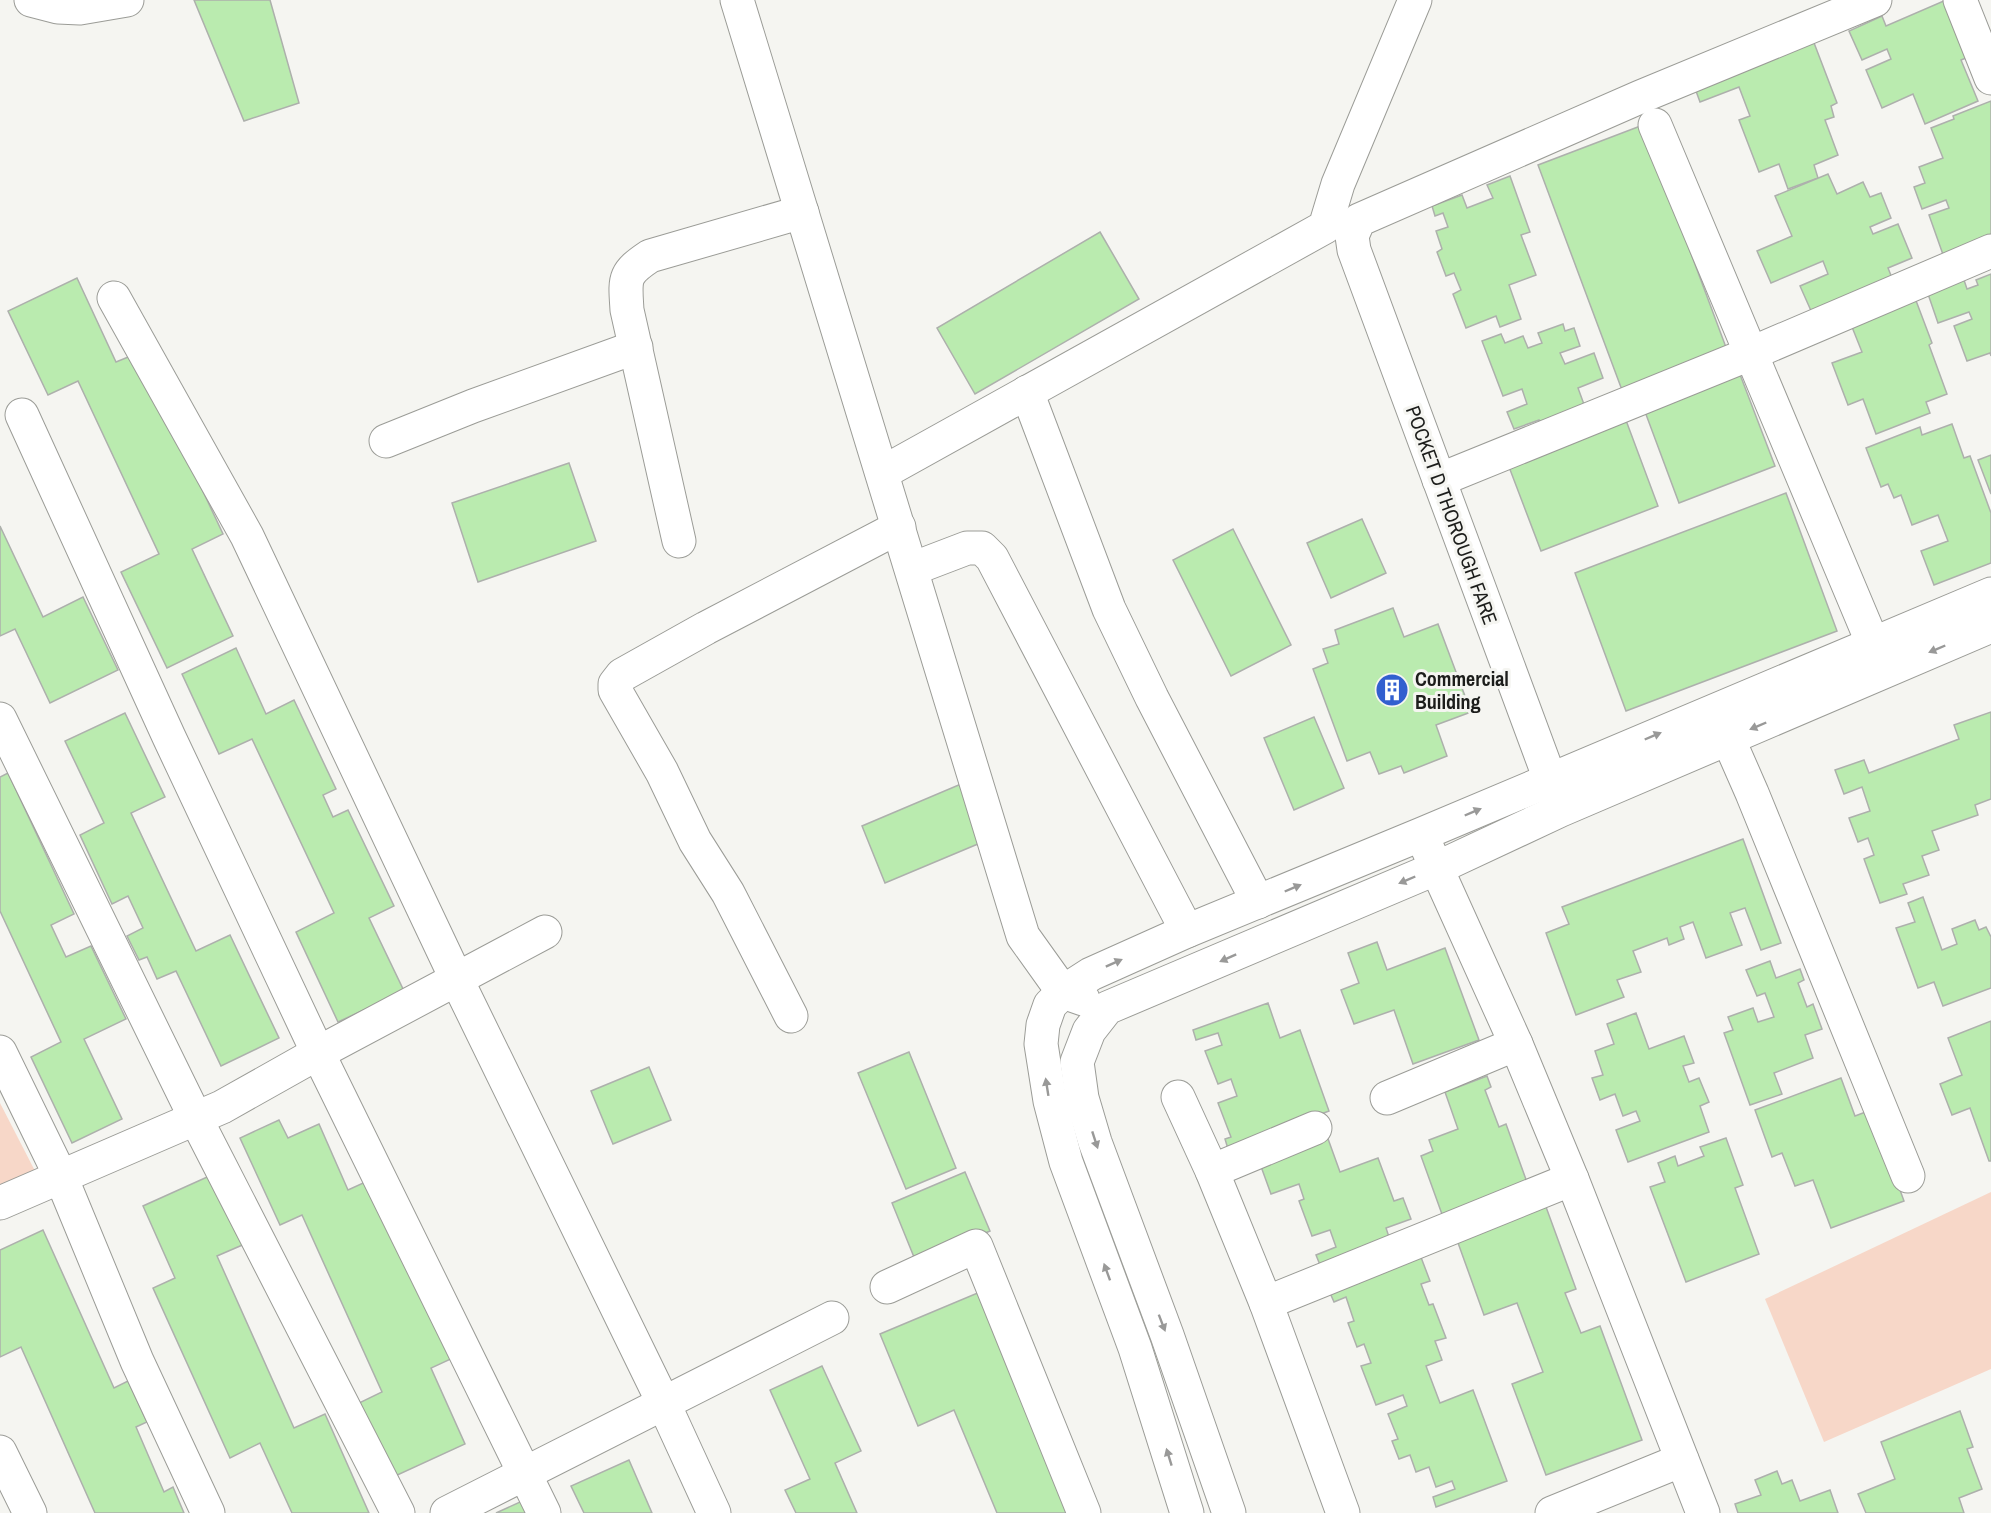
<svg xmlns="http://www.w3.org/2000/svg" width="1991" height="1513" viewBox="0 0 1991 1513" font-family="'Archivo Narrow',sans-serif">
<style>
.green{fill:#f7d7c8}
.building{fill:#baebaf;stroke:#adb0ac;stroke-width:1.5}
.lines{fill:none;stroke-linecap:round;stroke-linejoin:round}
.minor-casing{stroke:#9b9c97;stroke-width:35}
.minor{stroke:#fff;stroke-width:33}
.oneway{fill:#999998}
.labels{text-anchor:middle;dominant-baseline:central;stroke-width:6;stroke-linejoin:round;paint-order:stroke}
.street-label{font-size:20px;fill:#1c1d1b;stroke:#f5f5f1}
.poi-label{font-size:20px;font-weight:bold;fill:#1c1d1b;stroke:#f5f5f1;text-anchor:start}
</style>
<rect width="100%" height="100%" fill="#f5f5f1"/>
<g class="green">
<polygon points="0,1103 35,1171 0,1187"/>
<polygon points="1991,1192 1991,1369 1824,1442 1765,1299"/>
</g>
<g class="building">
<polygon points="194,0 270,0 299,103 244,121"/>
<polygon points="1946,0 1966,58 1961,60 1978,101 1925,124 1913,94 1882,108 1866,70 1891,59 1887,49 1862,60 1849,31 1882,16 1886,26"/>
<polygon points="1811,35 1837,103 1831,106 1834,117 1825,120 1838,155 1814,165 1818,178 1788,189 1779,164 1759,172 1739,120 1750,116 1739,87 1700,102 1692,80"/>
<polygon points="1991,101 1991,246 1946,263 1929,215 1949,208 1946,200 1922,209 1914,187 1925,183 1919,167 1943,158 1931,128 1954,119 1953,116"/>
<polygon points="1643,125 1727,350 1622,390 1538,165"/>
<polygon points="1828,174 1837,194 1863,182 1870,197 1881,193 1891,218 1870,227 1873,234 1898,224 1912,258 1888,268 1892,278 1816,322 1800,286 1828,274 1823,261 1771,283 1757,251 1792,236 1775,196"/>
<polygon points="1510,176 1530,232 1521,235 1536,275 1509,285 1521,319 1500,327 1496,316 1466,328 1453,294 1461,290 1454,273 1446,276 1437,252 1442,249 1436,231 1448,227 1443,213 1435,216 1432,206 1462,195 1467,208 1493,198 1487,185"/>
<polygon points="1100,232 1139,299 975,394 937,328"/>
<polygon points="1991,274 1991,356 1990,353 1967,361 1954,326 1972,319 1969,312 1938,323 1928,294 1964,280 1967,289 1978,285 1976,280"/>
<polygon points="77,278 116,362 138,353 223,534 192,549 233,636 167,668 121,572 159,554 78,381 48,395 8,311"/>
<polygon points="1915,298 1932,343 1929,345 1947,394 1926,402 1930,413 1876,434 1863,399 1848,405 1832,363 1862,352 1850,322"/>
<polygon points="1563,324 1565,331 1574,328 1580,346 1560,353 1565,364 1594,353 1603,378 1578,388 1589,418 1544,435 1539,420 1514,429 1507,412 1527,404 1522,389 1503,396 1482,341 1501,334 1505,343 1523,336 1528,348 1542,343 1538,333"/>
<polygon points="1736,364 1775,466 1679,503 1641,401"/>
<polygon points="1624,415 1658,506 1541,551 1506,459"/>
<polygon points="1952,424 1964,458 1970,456 1991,513 1991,563 1934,585 1921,551 1948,541 1938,515 1912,525 1901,495 1894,498 1888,484 1881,487 1866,448 1920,427 1922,435"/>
<polygon points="1991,455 1991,494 1978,460"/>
<polygon points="569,463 596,541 478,582 452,503"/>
<polygon points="1786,493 1837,631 1626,711 1575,573"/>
<polygon points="1362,519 1386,573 1331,598 1307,543"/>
<polygon points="0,526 43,617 83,597 118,670 50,703 15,629 0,636"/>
<polygon points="1233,529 1291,645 1231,676 1173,560"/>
<polygon points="1393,608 1404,637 1438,624 1471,712 1436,725 1447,756 1404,773 1401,766 1379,774 1370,752 1347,761 1313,669 1328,663 1323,649 1339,644 1335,630"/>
<polygon points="236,648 266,714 294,700 336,789 323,795 333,817 348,810 394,906 369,918 404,991 338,1022 296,932 334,913 252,739 219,754 182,674"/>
<polygon points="1991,712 1991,799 1975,805 1978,815 1932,831 1939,850 1922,856 1929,875 1903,884 1907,894 1880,903 1864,859 1874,855 1868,838 1858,842 1849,818 1870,811 1862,787 1844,794 1835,770 1864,760 1869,773 1959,739 1954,725"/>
<polygon points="125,713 165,797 131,813 196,951 230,935 279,1038 221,1066 176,971 157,979 147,957 139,960 127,936 143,928 128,896 112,904 80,835 104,823 65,741"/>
<polygon points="1314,717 1344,788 1294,810 1264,738"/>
<polygon points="8,773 74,914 51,925 66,957 91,946 126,1019 84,1039 122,1119 72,1143 31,1057 61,1042 0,911 0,777"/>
<polygon points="961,784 985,841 885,883 862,826"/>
<polygon points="1743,839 1781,943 1761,950 1745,908 1730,913 1742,945 1706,958 1693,922 1680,927 1684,939 1669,945 1667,938 1633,951 1641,972 1617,980 1624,997 1576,1015 1546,933 1569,924 1562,907"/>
<polygon points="1923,897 1942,950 1957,944 1952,929 1975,920 1979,930 1986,927 1991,937 1991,988 1943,1006 1934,982 1918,988 1896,928 1915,922 1908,903"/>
<polygon points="1377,942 1387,970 1445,948 1479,1040 1413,1064 1394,1010 1354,1024 1341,990 1359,983 1348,953"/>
<polygon points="1770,961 1776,978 1800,969 1804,980 1798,983 1807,1007 1813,1004 1822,1029 1805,1035 1813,1058 1774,1073 1782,1094 1750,1105 1724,1033 1733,1030 1728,1017 1753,1008 1758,1022 1774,1017 1765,993 1757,996 1746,970"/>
<polygon points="1268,1003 1280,1038 1300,1030 1329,1111 1228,1149 1225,1139 1231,1137 1218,1103 1237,1096 1231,1079 1218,1084 1205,1051 1222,1045 1218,1033 1196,1040 1193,1030"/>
<polygon points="1636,1013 1649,1049 1684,1036 1694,1063 1683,1066 1689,1082 1699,1078 1709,1102 1700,1106 1709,1132 1628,1162 1616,1130 1640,1121 1636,1111 1623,1116 1615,1094 1600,1100 1592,1078 1603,1075 1595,1051 1614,1044 1607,1024"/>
<polygon points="1991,1021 1991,1161 1989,1161 1970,1108 1952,1115 1940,1084 1962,1075 1948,1038"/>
<polygon points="909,1052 956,1168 906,1189 858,1073"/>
<polygon points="649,1067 671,1120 613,1144 591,1091"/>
<polygon points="1487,1076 1491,1087 1485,1090 1499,1127 1506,1124 1528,1185 1443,1217 1421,1156 1433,1151 1429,1140 1458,1129 1445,1092"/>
<polygon points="1841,1078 1855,1116 1871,1110 1904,1201 1831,1228 1813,1180 1795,1186 1782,1153 1772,1157 1755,1110"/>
<polygon points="279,1120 288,1138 319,1124 348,1190 372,1179 453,1358 431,1368 465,1444 393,1477 359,1403 382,1392 302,1215 280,1225 240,1138"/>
<polygon points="1327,1136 1340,1172 1378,1158 1394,1201 1403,1198 1411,1219 1386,1228 1393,1249 1324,1275 1316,1255 1336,1247 1330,1230 1312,1236 1299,1201 1304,1199 1299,1184 1271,1194 1259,1161"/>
<polygon points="1726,1138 1743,1185 1735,1188 1759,1254 1686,1282 1650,1187 1665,1182 1658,1163 1675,1156 1678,1166 1704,1156 1700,1147"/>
<polygon points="965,1172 990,1231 916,1262 892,1203"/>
<polygon points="216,1173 247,1243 217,1256 294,1428 325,1414 369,1513 292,1513 260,1443 230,1458 153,1288 175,1278 143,1206"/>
<polygon points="1542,1196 1576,1289 1565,1293 1581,1333 1600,1326 1642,1440 1546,1475 1512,1384 1543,1372 1517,1303 1484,1315 1453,1229"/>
<polygon points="43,1230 114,1388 128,1381 147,1422 136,1427 164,1492 173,1487 184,1513 95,1513 21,1347 0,1357 0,1250"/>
<polygon points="1419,1252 1430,1281 1421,1284 1429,1305 1433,1304 1446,1338 1435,1341 1442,1360 1426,1366 1440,1403 1473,1390 1507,1481 1436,1507 1433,1497 1455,1489 1452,1481 1436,1487 1429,1467 1416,1472 1410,1455 1399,1459 1392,1441 1398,1439 1388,1414 1407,1406 1403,1395 1376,1405 1361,1366 1371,1363 1364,1344 1357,1347 1348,1323 1354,1321 1346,1297 1334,1302 1327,1286"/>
<polygon points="980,1292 1071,1513 997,1513 954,1410 918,1426 880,1334"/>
<polygon points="822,1366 861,1451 835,1463 857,1513 796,1513 785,1490 810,1479 770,1390"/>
<polygon points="1960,1411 1973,1447 1967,1449 1982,1489 1959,1498 1964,1513 1866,1513 1858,1494 1895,1479 1881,1442"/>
<polygon points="629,1460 652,1513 584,1513 571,1486"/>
<polygon points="1777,1471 1782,1484 1792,1480 1800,1501 1830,1490 1838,1513 1738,1513 1735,1504 1761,1495 1755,1480"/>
<polygon points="531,1497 538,1513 496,1513"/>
</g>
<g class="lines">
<defs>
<g id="minor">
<polyline points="31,0 58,7 80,8 127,0"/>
<polyline points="737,0 1023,936 1063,992 1083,999"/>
<polyline points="1960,0 1991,78"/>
<polyline points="1655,125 1881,663"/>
<polyline points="114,298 247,536 457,980 663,1402 714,1513"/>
<polyline points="1027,392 1109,609 1152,698 1258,902"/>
<polyline points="22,415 169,737 318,1053 544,1513"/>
<polyline points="386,441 473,406 636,347"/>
<polyline points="882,473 1325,227 1338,184 1415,0"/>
<polyline points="1439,480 1752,353 1991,251"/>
<path d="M679,541L627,310C625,278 623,274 650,256L802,212"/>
<polyline points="912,569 967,548 982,548 992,558 1187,931"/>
<polyline points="0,719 196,1119 398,1513"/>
<polyline points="1720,720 1752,793 1908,1176"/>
<polyline points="1558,801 1354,250 1352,236 1359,220 1640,97 1875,0"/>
<polyline points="1427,847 1516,1044 1572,1179 1703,1513"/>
<polyline points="791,1016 728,893 695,841 662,772 615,690 615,684 622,675 706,628 899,527"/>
<polyline points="0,1052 61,1177 137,1361 208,1513"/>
<polyline points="1178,1097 1212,1171 1266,1303 1343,1513"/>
<polyline points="1387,1098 1516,1044"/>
<polyline points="1212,1171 1315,1128"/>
<polyline points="0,1203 222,1107 318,1053 545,932"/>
<polyline points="887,1287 976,1246 1084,1513"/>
<polyline points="1266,1303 1572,1179"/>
<polyline points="0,1452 30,1513"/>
<polyline points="447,1513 832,1318"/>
<polyline points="1187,1513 1135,1348 1066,1162 1050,1101 1041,1044 1043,1025 1050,1005 1063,992 1091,974 1187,931 1422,834 1991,594"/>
<polyline points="1229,1513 1167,1335 1095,1142 1082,1098 1077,1062 1089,1031 1107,1008 1437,868 1561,810 1991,626"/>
<polyline points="1552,1513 1682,1460"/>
</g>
</defs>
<use href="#minor" class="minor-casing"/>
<use href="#minor" class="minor"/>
</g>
<defs><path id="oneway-solid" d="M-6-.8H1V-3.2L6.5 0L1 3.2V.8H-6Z" transform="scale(1.5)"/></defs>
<g class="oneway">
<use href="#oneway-solid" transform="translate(1937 649) rotate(157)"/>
<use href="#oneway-solid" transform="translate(1758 726) rotate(157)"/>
<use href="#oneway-solid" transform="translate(1653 736) rotate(-23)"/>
<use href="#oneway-solid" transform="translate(1473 812) rotate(-23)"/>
<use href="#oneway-solid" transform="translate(1407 880) rotate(157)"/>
<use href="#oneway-solid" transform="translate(1293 888) rotate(-23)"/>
<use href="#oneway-solid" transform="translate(1228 958) rotate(156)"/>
<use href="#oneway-solid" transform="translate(1114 963) rotate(-24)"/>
<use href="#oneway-solid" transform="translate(1047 1087) rotate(-99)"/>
<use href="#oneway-solid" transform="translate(1095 1140) rotate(72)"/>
<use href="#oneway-solid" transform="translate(1107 1272) rotate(-110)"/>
<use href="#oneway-solid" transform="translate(1162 1323) rotate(69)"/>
<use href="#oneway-solid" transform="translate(1169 1457) rotate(-107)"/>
</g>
<defs>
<symbol id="building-disc" viewBox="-11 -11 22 22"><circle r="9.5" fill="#325fcf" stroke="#f5f5f1"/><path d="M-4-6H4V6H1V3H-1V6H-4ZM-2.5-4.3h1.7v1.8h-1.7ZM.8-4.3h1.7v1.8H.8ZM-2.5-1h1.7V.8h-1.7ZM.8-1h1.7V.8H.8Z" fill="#fff"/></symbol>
</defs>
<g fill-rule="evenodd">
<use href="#building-disc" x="1373" y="671" width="38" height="38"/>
</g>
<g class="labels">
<g class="street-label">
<text transform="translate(1452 515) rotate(70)">POCKET D THOROUGH FARE</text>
</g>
<g class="poi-label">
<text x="1415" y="678">Commercial<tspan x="1415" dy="23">Building</tspan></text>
</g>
</g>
</svg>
